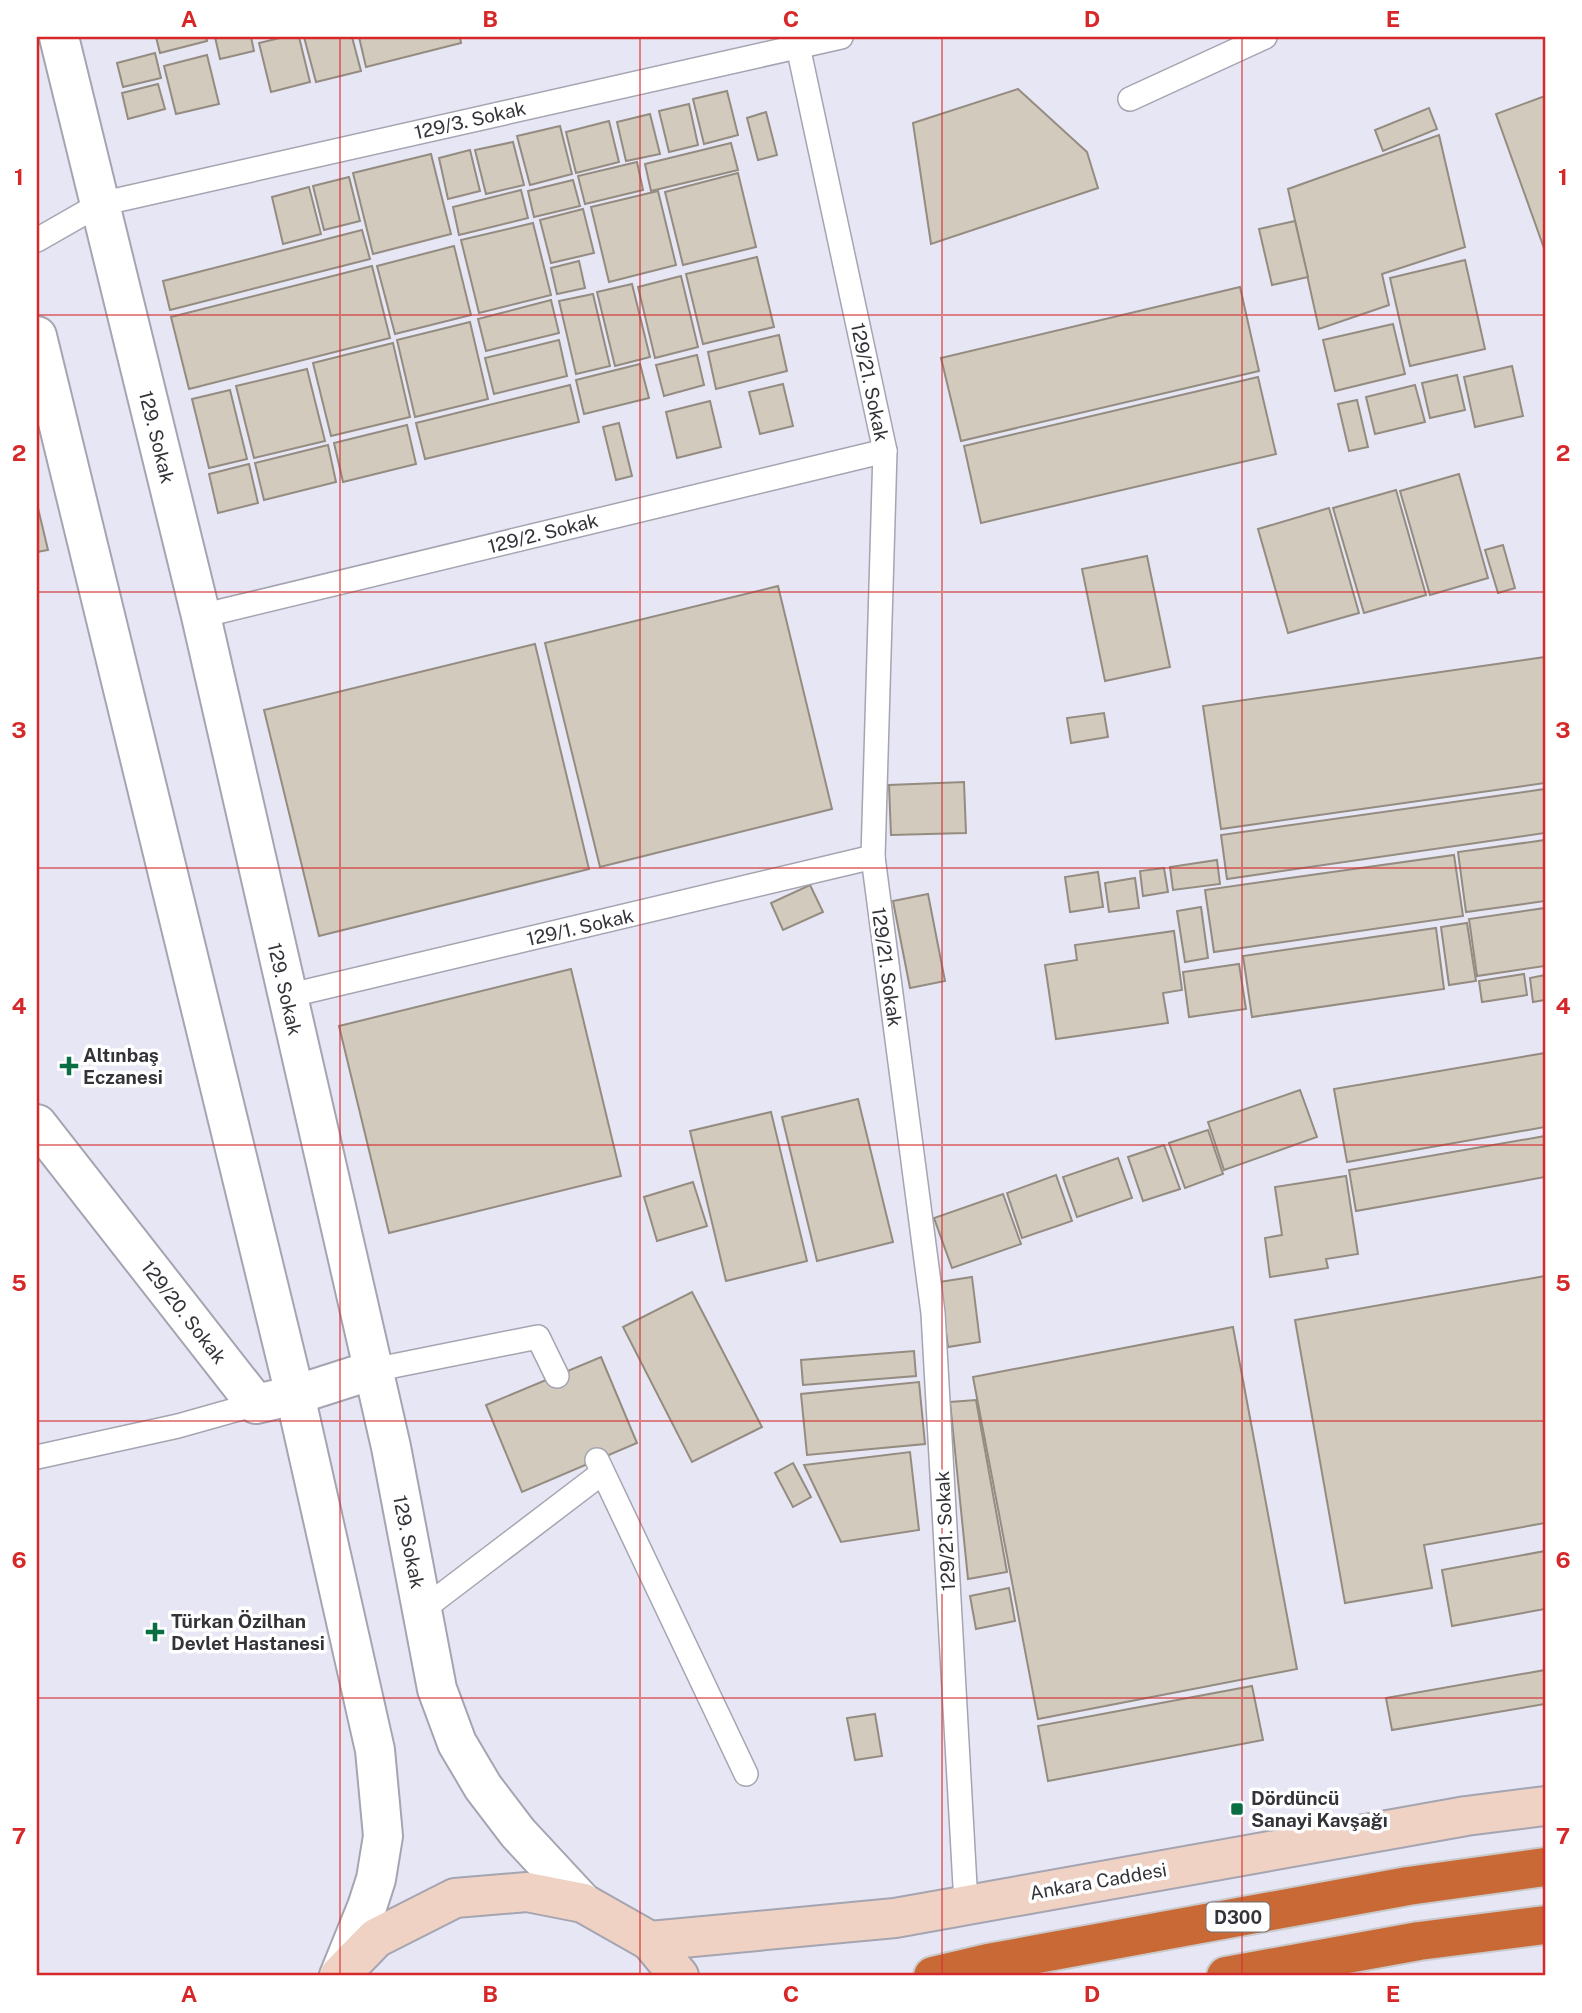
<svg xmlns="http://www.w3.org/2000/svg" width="1582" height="2013" viewBox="0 0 1582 2013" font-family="'Public Sans',sans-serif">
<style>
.building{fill:#d3cabe;stroke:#948c80;stroke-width:2}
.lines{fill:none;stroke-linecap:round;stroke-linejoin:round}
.lane-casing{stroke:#a5a4b1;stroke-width:26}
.street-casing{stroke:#a5a4b1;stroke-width:42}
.secondary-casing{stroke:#a5a4b1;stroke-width:42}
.highway-casing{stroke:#cacacc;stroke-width:42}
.lane{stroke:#fff;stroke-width:23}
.street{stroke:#fff;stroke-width:38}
.secondary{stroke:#efd2c3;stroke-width:38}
.highway{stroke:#c96a36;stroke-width:38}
.grid{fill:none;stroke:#d62828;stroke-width:2;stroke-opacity:0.55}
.poi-dot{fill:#0a6e44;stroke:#fff;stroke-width:2.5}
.labels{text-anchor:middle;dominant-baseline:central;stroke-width:7;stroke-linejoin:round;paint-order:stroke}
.shield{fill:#fff;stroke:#717074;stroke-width:2}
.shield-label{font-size:18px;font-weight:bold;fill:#343339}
.street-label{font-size:19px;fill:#343339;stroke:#fff}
.poi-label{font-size:19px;font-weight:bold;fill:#343339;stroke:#fff;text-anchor:start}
.neatline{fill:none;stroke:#d62828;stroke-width:2.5}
.grid-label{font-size:23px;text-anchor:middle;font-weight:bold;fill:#d62828}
</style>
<rect width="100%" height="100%" fill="#e7e6f4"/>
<g class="building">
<polygon points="156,37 206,37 207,41 160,53"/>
<polygon points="215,37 251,37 254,51 220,59"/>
<polygon points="284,37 299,37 310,82 271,92 259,43"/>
<polygon points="304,37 352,37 361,71 316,82"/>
<polygon points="359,37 460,37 461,43 366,67"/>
<polygon points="155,53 161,78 123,87 117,63"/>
<polygon points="207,55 219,104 176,114 164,66"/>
<polygon points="158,84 165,109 128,119 122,93"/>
<polygon points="1018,89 1087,152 1098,188 931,244 913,123"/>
<polygon points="727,91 738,135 704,144 693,99"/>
<polygon points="1545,96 1545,251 1496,114"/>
<polygon points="689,104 698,145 669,152 659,111"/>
<polygon points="1429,108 1437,129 1383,151 1375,130"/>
<polygon points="766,112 777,155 758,160 747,118"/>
<polygon points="650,114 660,154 626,161 617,122"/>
<polygon points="609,121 619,162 576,173 566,132"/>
<polygon points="560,126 572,174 530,185 517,136"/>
<polygon points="1439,135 1465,247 1382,274 1389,305 1319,329 1288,189"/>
<polygon points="513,142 524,185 486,194 475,150"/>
<polygon points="731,143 738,170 651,191 645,164"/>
<polygon points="470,150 480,191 448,199 439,158"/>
<polygon points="431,154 451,234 373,254 353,173"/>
<polygon points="637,162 643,190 585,204 578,176"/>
<polygon points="738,173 756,247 683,265 665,192"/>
<polygon points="349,177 360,221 324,230 313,186"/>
<polygon points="573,180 580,206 534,217 528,191"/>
<polygon points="309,187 321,234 283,244 272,197"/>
<polygon points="521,190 528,218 459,235 453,207"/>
<polygon points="658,191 676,265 609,282 591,207"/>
<polygon points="583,209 594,253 551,263 540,220"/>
<polygon points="1295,221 1308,277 1272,285 1259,229"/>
<polygon points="533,223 551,295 479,313 461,240"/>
<polygon points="362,230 370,259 170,310 163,281"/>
<polygon points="454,246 471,315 395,334 377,266"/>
<polygon points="757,257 774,327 703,344 686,274"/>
<polygon points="1465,260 1485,349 1410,366 1390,278"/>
<polygon points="579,261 585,288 557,294 551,268"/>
<polygon points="372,266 390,338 189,389 171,317"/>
<polygon points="681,276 698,347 655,358 638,287"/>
<polygon points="632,284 650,357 615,366 597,292"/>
<polygon points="1240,287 1259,371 961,441 941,358"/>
<polygon points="593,294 610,366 576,374 559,301"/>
<polygon points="551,300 559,333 486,351 478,319"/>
<polygon points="470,322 488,399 415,417 397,340"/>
<polygon points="1393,324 1405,374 1335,391 1323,340"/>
<polygon points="779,335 787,371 716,389 708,352"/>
<polygon points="559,340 567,376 494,394 485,358"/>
<polygon points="393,343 410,417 331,436 313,363"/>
<polygon points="697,355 704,385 664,396 656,365"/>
<polygon points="640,364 649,398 584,414 576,380"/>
<polygon points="1512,366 1523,416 1475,427 1464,377"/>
<polygon points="307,369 325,441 254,458 236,386"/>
<polygon points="1457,375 1465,410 1430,418 1422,383"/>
<polygon points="1258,377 1276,454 981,523 964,446"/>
<polygon points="783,384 793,426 760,434 749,392"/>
<polygon points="570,385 579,422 425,459 416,423"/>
<polygon points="1415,385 1425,422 1375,434 1366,397"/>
<polygon points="230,390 247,459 209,468 192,399"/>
<polygon points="1357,400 1368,447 1349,451 1338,404"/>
<polygon points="710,401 721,447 677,458 666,412"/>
<polygon points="619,423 632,476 616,480 603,427"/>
<polygon points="407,425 416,464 343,482 334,443"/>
<polygon points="328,445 336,482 264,500 255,463"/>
<polygon points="249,464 258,503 218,513 209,474"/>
<polygon points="1459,474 1488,578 1430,595 1400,491"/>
<polygon points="1396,490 1426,595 1364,613 1333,508"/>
<polygon points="37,504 48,550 37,552"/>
<polygon points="1329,508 1359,613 1288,633 1258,529"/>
<polygon points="1503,545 1515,588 1498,593 1485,550"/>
<polygon points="1147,556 1170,667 1105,681 1082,569"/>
<polygon points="778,586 832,809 600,867 545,643"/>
<polygon points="535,644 589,869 319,936 264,710"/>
<polygon points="1545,657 1545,783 1221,829 1203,706"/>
<polygon points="1104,713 1108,737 1071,743 1067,718"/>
<polygon points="964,782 966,833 891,835 889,785"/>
<polygon points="1545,789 1545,833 1227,879 1221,835"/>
<polygon points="1545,840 1545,901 1466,912 1458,852"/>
<polygon points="1454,855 1463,916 1214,952 1205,890"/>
<polygon points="1217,860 1220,884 1173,890 1170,867"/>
<polygon points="1164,868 1168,892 1143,896 1140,871"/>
<polygon points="1098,872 1103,907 1070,912 1065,877"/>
<polygon points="1135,878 1139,908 1109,912 1105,883"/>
<polygon points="810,885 823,912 783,930 771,903"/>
<polygon points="928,894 945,981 910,988 893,901"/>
<polygon points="1201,907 1208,958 1185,962 1177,911"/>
<polygon points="1545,908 1545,966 1477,976 1469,919"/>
<polygon points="1467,923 1476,981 1449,985 1441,927"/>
<polygon points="1436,928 1444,989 1252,1017 1243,956"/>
<polygon points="1174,931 1182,990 1163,993 1168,1023 1056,1039 1045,965 1077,960 1075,945"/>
<polygon points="1239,964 1246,1009 1189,1017 1183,972"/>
<polygon points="571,969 621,1176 389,1233 339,1026"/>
<polygon points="1524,974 1527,995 1482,1002 1479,981"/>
<polygon points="1545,975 1545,1000 1533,1002 1530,978"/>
<polygon points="1545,1053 1545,1127 1347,1162 1334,1089"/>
<polygon points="1300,1090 1317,1137 1224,1170 1208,1122"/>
<polygon points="858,1099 893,1242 817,1261 782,1117"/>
<polygon points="771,1112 807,1261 726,1281 690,1131"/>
<polygon points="1208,1130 1223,1174 1185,1188 1169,1143"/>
<polygon points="1545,1136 1545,1177 1356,1211 1349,1170"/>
<polygon points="1164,1145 1180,1189 1143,1201 1128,1157"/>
<polygon points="1118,1158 1132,1198 1077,1217 1063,1177"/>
<polygon points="1056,1175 1072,1221 1022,1238 1007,1193"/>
<polygon points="1346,1176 1358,1254 1326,1259 1328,1268 1270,1277 1265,1238 1282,1235 1275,1187"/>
<polygon points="693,1182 707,1226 657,1241 644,1197"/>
<polygon points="1003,1194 1021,1244 952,1268 934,1218"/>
<polygon points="1545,1276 1545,1523 1424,1545 1432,1588 1345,1603 1295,1320"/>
<polygon points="972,1277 980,1342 948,1347 939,1282"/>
<polygon points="692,1292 762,1427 692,1462 623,1327"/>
<polygon points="1233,1327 1297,1669 1038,1719 973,1377"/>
<polygon points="914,1351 916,1376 803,1385 801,1360"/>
<polygon points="601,1357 637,1443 522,1492 486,1405"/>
<polygon points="919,1382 925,1444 807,1455 801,1394"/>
<polygon points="976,1400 1007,1572 968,1579 950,1402"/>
<polygon points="910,1452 919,1530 841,1542 804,1465"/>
<polygon points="793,1463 811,1497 793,1507 775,1473"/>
<polygon points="1545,1551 1545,1609 1452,1626 1442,1570"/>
<polygon points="1009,1588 1015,1621 976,1629 970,1596"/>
<polygon points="1545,1670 1545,1704 1392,1730 1386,1698"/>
<polygon points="1252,1686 1263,1740 1048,1781 1038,1726"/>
<polygon points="875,1714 882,1756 855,1760 847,1718"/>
</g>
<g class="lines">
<defs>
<g id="lane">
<polyline points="796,37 885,451 873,857 933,1313 966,1904"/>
<polyline points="1130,99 1265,37"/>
<polyline points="37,240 100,204 841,37"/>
<polyline points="201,616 885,451"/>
<polyline points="287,996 873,857"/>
<polyline points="373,1370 538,1337 557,1376"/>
<polyline points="37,1457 178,1426 256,1404"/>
<polyline points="597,1460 746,1774"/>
<polyline points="422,1610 602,1473"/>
</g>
<g id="street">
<polyline points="59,37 201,616 391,1447 437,1689 457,1743 483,1787 518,1833 583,1903"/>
<polyline points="37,336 295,1395 375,1750 383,1836 376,1879 367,1907 339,1976"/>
<polyline points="37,1124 256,1404 295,1395 373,1370"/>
</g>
<g id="secondary">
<polyline points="650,1941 895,1918 1466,1816 1545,1806"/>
<polyline points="339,1976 376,1938 455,1898 527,1892 583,1903 650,1941 679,1976"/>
</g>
<g id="highway">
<polyline points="933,1976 988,1963 1408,1886 1545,1867"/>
<polyline points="1226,1976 1419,1941 1545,1925"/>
</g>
</defs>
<use href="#lane" class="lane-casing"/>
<use href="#street" class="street-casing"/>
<use href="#secondary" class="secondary-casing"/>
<use href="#highway" class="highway-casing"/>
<use href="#lane" class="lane"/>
<use href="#street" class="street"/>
<use href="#secondary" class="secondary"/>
<use href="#highway" class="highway"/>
</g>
<path class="grid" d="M340,37V1976M640,37V1976M942,37V1976M1242,37V1976M37,315H1545M37,592H1545M37,868H1545M37,1145H1545M37,1421H1545M37,1698H1545"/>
<g class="poi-dot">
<path d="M65.5 1055.5h7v7h7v7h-7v7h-7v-7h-7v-7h7z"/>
<path d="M151.5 1621.5h7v7h7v7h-7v7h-7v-7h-7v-7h7z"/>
<rect x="1230" y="1802" width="14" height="14" rx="3.5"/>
</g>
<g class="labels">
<rect class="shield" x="1206.5" y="1902.5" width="63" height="29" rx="5"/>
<g class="shield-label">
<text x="1238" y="1917">D300</text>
</g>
<g class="street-label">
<text transform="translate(470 120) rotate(-13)">129/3. Sokak</text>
<text transform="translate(870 382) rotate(78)">129/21. Sokak</text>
<text transform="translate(157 437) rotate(76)">129. Sokak</text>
<text transform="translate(543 533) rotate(-14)">129/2. Sokak</text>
<text transform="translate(580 927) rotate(-13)">129/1. Sokak</text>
<text transform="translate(887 967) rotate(82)">129/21. Sokak</text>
<text transform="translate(285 989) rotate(77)">129. Sokak</text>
<text transform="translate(184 1312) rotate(52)">129/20. Sokak</text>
<text transform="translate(945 1531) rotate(-93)">129/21. Sokak</text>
<text transform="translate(409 1542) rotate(79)">129. Sokak</text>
<text transform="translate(1098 1881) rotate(-10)">Ankara Caddesi</text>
</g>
<g class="poi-label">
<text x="83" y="1055">Altınbaş<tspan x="83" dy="22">Eczanesi</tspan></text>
<text x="171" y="1621">Türkan Özilhan<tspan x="171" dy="22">Devlet Hastanesi</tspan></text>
<text x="1251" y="1798">Dördüncü<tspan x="1251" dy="22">Sanayi Kavşağı</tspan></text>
</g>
</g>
<rect width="1582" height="2013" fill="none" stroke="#ffffff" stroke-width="77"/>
<rect x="38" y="38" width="1506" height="1936" class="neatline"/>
<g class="grid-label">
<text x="189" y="27">A</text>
<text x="490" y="27">B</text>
<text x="791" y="27">C</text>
<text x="1092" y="27">D</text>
<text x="1393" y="27">E</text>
<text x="19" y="185">1</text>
<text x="1563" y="185">1</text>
<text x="19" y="461">2</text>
<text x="1563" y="461">2</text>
<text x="19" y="738">3</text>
<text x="1563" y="738">3</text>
<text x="19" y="1014">4</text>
<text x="1563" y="1014">4</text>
<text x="19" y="1291">5</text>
<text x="1563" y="1291">5</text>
<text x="19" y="1568">6</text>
<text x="1563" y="1568">6</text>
<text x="19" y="1844">7</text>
<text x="1563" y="1844">7</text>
<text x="189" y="2002">A</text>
<text x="490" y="2002">B</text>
<text x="791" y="2002">C</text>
<text x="1092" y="2002">D</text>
<text x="1393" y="2002">E</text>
</g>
</svg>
